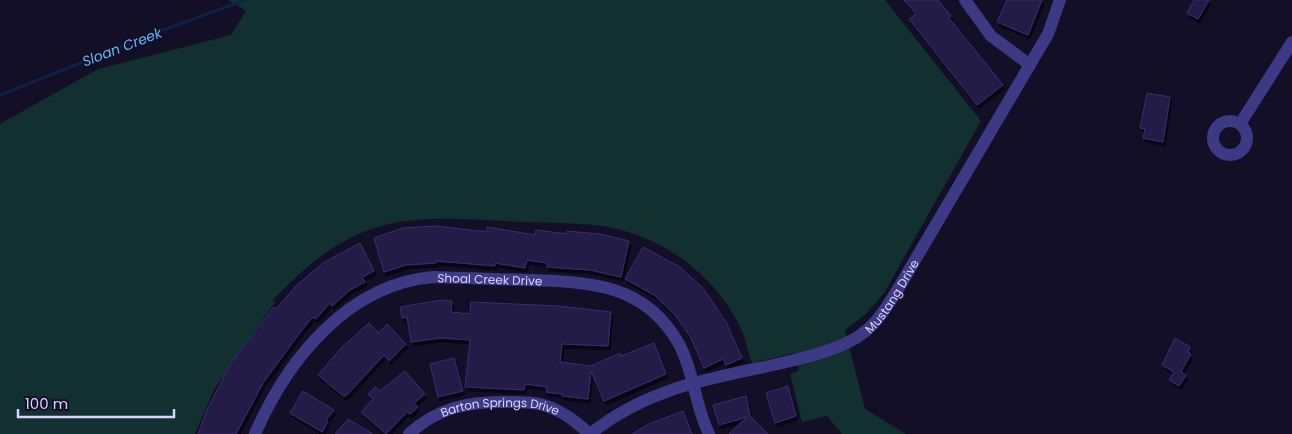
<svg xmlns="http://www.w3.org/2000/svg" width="1292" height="434" viewBox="0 0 1292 434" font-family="Poppins,sans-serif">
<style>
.green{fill:#12302f}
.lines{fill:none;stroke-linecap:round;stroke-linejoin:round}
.stream{stroke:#0c2248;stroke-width:3}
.building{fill:#241b47;stroke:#3b2d73;filter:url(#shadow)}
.street{stroke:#3d3a85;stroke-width:12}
.labels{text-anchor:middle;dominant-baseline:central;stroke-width:4;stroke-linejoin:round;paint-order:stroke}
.street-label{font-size:12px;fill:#d9d4ff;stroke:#130f26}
.water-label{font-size:14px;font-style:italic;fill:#62b6ff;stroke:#130f26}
</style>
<defs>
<filter id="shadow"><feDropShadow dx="2" dy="4" stdDeviation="0" flood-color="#0009"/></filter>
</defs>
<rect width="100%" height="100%" fill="#130f26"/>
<path class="green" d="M228,0H885L981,121L884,293L867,313L845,330L865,409L906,434H842L827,416L802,422L790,374L799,371L795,353L752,363C748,353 746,341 742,331C716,275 663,236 603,226C570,222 537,223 505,221C458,219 411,214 366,231C329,245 300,272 273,300L275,302L215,388L195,434H0V124L98,69L231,35L246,11Z"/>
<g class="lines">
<polyline class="stream" points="0,95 158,32 245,0"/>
</g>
<g class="building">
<polygon points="904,0 938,0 951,16 949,18 1003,85 977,105 909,19 916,14"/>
<polygon points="1007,0 1042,0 1028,35 997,22"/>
<polygon points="1194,0 1209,0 1198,19 1187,13"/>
<polygon points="1147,93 1170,97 1163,142 1143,138 1145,129 1140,128"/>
<polygon points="436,226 487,232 487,227 535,235 536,230 567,234 567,231 600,234 629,241 621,277 590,270 547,267 547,263 527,260 525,268 495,263 495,266 436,261 436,263 406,265 384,272 374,238 403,228"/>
<polygon points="360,243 374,271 362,277 365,282 350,290 332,306 330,303 316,319 313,317 302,330 263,383 236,434 198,434 207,410 231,363 274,307 276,309 297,285 323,263"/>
<polygon points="643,247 680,267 703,288 726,322 742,358 726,365 723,359 704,368 691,338 675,315 654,295 625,279"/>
<polygon points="442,300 452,301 451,312 470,314 471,302 558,306 611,312 608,346 562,344 560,362 591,366 620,353 621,356 654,343 666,374 604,401 591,371 588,399 562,396 562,394 546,392 547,387 525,384 524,390 465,387 470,340 440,338 411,342 407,317 402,318 400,307"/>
<polygon points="369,323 379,333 387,324 406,344 389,361 384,355 346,396 343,396 318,375 341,348"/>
<polygon points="1175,338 1190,347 1188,352 1191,354 1181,372 1186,375 1179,386 1169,380 1174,372 1162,365"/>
<polygon points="454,358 463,391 438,397 430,364"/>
<polygon points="405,371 425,394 414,403 418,407 410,414 407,412 386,434 361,412 373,399 368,394 375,387 380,391"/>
<polygon points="788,386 796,416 775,423 766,393"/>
<polygon points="303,391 334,410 326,420 328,422 322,432 290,413"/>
<polygon points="746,396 750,416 768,434 729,434 747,417 719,425 713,405"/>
<polygon points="683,411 692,434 632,434 649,424"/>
<polygon points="348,419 373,434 335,434"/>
</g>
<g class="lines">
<g class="street">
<polyline points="965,0 991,36 1030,65"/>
<circle cx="1230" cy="138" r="17"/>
<polyline points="1240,124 1292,42"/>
<path id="s1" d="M255,434C287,360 348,284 433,277C464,278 496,279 528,280C589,282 645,283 679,344C694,372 695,406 709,434"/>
<path id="s2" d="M409,434C437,408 469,401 507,402C523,402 538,402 552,408C567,414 578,424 590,434"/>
<path id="s3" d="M590,434C645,390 702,380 769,366C799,359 830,353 856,338C875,327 887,307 898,289L1048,34L1060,0"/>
</g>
</g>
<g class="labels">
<g class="street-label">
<text stroke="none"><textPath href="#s1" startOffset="306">Shoal Creek Drive</textPath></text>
<text stroke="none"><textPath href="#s3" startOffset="341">Mustang Drive</textPath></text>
<text stroke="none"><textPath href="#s2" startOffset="99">Barton Springs Drive</textPath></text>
</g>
<g class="water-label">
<text transform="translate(122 47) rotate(-21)">Sloan Creek</text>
</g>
</g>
<path d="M18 409v8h156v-8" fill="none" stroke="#d9d4ff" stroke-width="2.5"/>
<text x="25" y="409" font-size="15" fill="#d9d4ff" stroke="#130f26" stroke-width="4" paint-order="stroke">100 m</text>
</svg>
